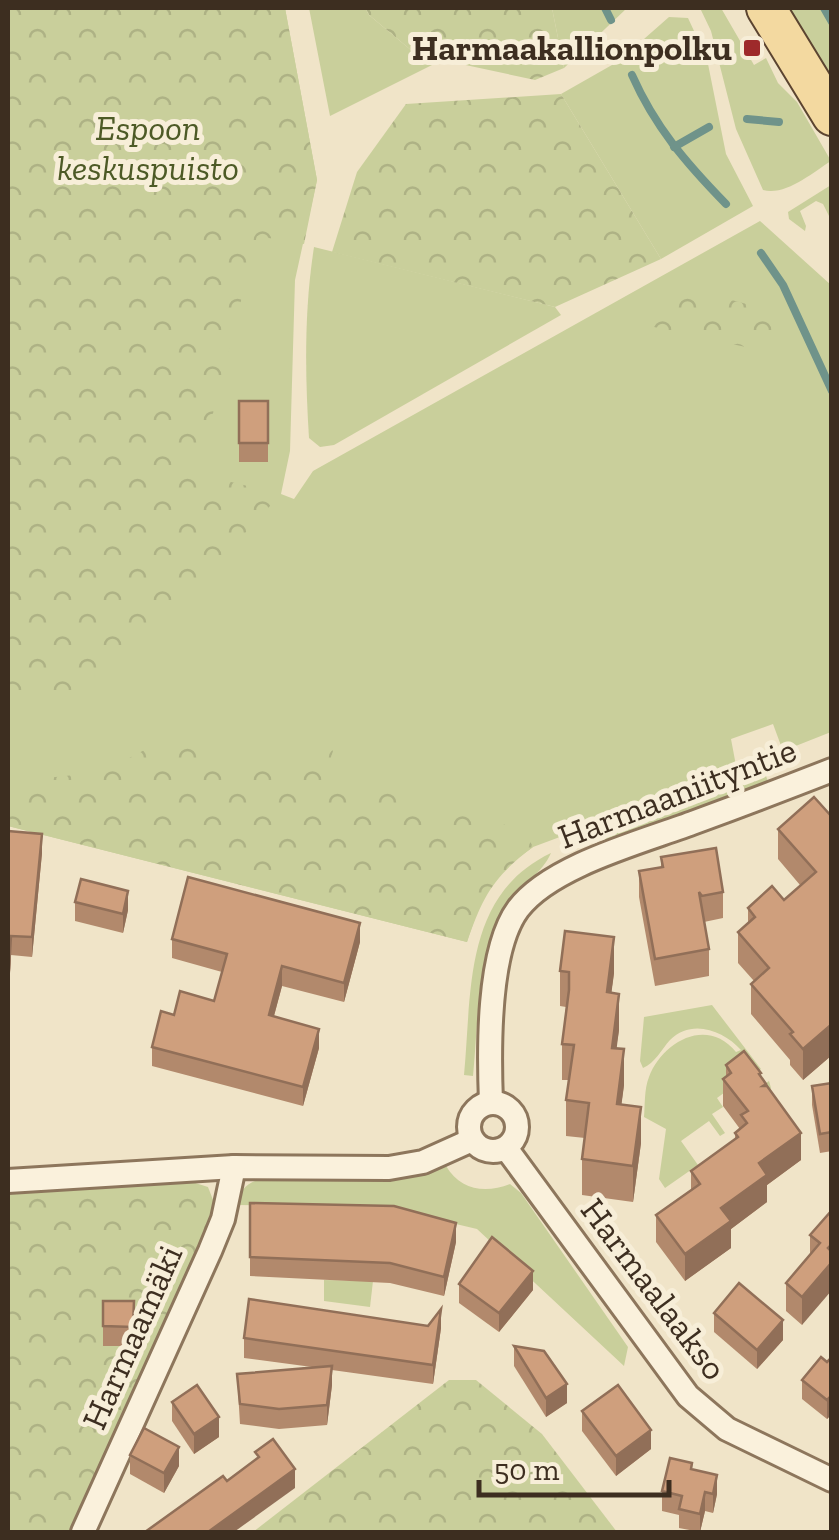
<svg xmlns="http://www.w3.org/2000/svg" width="839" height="1540" viewBox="0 0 839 1540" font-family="'Zilla Slab',serif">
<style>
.green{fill:#c9cf9b}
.forest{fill:url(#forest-crowns)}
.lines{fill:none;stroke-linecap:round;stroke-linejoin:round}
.stream{stroke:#6f938a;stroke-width:8}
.minor-casing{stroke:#8d765c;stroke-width:28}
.primary-casing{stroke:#5b4430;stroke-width:42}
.minor{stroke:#faf1dc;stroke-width:22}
.primary{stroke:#f3d9a0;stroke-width:38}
.wall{fill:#b2896c}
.shaded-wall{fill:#916f58}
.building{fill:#cf9f7d;stroke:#916f58;stroke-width:2.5}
.poi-dot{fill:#9e2a2b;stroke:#f7eed8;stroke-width:4}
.labels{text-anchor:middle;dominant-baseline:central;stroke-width:10;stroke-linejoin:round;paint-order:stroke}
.poi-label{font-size:35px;font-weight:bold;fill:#3d2e20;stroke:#f7eed8;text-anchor:end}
.park-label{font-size:35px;font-style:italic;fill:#4d5a26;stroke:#f7eed8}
.street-label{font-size:35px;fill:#3d2e20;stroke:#f7eed8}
</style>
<defs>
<pattern id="forest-crowns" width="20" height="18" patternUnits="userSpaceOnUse" patternTransform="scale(2.5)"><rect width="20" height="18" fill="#c9cf9b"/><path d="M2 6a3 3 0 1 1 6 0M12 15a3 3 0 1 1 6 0" fill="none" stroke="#aeb285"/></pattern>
</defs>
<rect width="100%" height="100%" fill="#f0e4c8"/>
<g class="green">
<polygon points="8,8 285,8 317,180 295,280 290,451 281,494 294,499 313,471 760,221 831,285 831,732 783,751 773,724 731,739 737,771 533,847 503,869 482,897 467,942 8,826"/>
<polygon points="309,8 365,8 369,15 412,51 442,60 330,116"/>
<polygon points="552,8 627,8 564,68"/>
<path d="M700,8H721L754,65L766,58L778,83L797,102L831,161C812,173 786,196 763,190L736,129L711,31Z"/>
<polygon points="788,8 831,8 831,78"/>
<polygon points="669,17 688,18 707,59 726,154 753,206 661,259 561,94 619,61"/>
<polygon points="831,185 831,220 823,204 816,201 800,211 806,226 805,231 789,219 788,212"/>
<path d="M314,247L555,307L561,315L334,445L320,447L309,438C305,374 304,311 314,247Z"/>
<polygon points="766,776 769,784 610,842 597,836"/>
<path d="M551,853C540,878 514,888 501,912C477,955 478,1027 473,1076L464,1075C472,992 463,895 551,853Z"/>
<path d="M712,1005L761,1069L754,1074L763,1085L769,1081L771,1088L768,1093L744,1078L717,1098L723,1107L712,1114L725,1133L720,1136L709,1121L681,1141L698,1165L665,1188L659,1179L666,1129L644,1117C645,1106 644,1089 649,1077C662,1042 707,1016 736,1052L741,1050C724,1031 692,1018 670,1040C661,1050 655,1063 643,1068L640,1061L644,1017Z"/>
<path d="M446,1166C460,1190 485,1194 510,1184L521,1193L628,1347L624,1366L477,1229L384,1207L238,1205C240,1189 246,1184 260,1179L385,1180Z"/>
<polygon points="324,1280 373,1281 370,1307 324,1301"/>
</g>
<g class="forest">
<polygon points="8,8 285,8 317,180 304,244 257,236 198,474 281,494 133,655 96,688 8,705"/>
<polygon points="365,8 552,8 564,68 535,80 442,60 412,51 369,15"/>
<polygon points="561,94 661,259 555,307 332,252 357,172 406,104"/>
<polygon points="687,288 780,313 781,343 769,352 654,327 647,318 653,293"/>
<path d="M165,739C192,747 264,776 289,765C305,758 310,749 331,742L333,751L325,776L524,830L533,847C493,877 483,896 467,942L8,826V782L103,772Z"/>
<polygon points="189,1181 208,1187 215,1205 215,1219 70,1532 8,1532 8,1193"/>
<polygon points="449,1380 476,1380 542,1434 617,1532 253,1532"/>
</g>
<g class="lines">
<g class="stream">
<polyline points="605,8 611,20"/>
<polyline points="824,8 832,22"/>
<path d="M632,75C655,127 686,163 726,204"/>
<polyline points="747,119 779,122"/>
<polyline points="674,147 709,127"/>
<polyline points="761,253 783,285 832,391"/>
</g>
<defs>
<g id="minor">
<circle cx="493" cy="1127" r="24"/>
<path d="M491,1103C489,1052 487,951 518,909C551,865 645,841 695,822C741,805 786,788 832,770"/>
<polyline points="506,1148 688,1396 727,1429 832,1480"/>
<polyline points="8,1181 234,1167 389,1168 423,1162 472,1140"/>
<polyline points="83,1532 210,1251 223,1219 234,1167"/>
</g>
<polyline id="primary" points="766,8 832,116"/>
</defs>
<use href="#minor" class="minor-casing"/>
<use href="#primary" class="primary-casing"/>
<use href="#minor" class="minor"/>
<use href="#primary" class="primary"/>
</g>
<g class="wall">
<rect x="239" y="401" width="29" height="61"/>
<polygon points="832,817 832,1055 803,1080 790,1065 790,1060 751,1014 751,984 754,981 738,963 738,932 748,924 748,908 784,900 800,885 778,859 778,829"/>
<polygon points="8,831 42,853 32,957 11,955 8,1005"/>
<polygon points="661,857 723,892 723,918 704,922 709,949 709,976 655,986 639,897 639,871 661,867"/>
<polygon points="75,902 128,910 123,933 75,921"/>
<polygon points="172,939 360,942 344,1002 282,986 274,1016 319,1048 303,1106 152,1066 152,1047 174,1015 214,1001 222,972 172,958"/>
<polygon points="560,971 614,973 611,993 619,1030 616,1048 624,1085 621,1105 641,1143 633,1202 582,1195 582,1159 585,1138 566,1136 566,1100 569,1080 562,1080 562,1044 566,1007 560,1006"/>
<polygon points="726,1065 761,1078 801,1160 767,1185 767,1202 731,1229 731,1248 685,1281 656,1242 656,1215 691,1190 691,1171 735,1140 735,1133 740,1129 723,1106 723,1079 726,1077"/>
<polygon points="832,1083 832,1151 820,1153 812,1105 812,1086"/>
<polygon points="250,1203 456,1242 444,1296 390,1283 250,1276"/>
<polygon points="832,1210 802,1325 786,1311 786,1283 810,1254 810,1235"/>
<polygon points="459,1284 533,1290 499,1332 459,1303"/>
<polygon points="103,1301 134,1301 133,1346 103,1346"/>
<polygon points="714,1313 783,1340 757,1369 714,1332"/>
<polygon points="441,1328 433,1384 332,1370 332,1385 327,1425 279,1429 240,1424 237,1374 312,1367 244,1358 244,1338"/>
<polygon points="514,1346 567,1403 546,1417 514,1366"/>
<polygon points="832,1357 832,1414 827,1419 802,1399 802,1380 827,1362"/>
<polygon points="172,1402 219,1437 194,1454 172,1421"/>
<polygon points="582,1411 651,1449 616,1476 582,1431"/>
<polygon points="130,1455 179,1466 164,1493 130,1474"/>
<polygon points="692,1469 717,1494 713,1513 705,1511 700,1532 679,1528 679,1515 662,1511 662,1491"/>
</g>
<g class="shaded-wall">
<polygon points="42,834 42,853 32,957 32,937"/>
<polygon points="128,891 128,910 123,933 123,914"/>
<polygon points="360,923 360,942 344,1002 344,983"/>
<polygon points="11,936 11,955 8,1005 8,986"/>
<polygon points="614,937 614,973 607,1028 607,992"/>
<polygon points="282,966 282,986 269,1034 269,1015"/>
<polygon points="619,994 619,1030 612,1084 612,1048"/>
<polygon points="832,1024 832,1055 803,1080 803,1049"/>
<polygon points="319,1029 319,1048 303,1106 303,1087"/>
<polygon points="624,1049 624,1085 617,1140 617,1104"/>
<polygon points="641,1107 641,1143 633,1202 633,1166"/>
<polygon points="801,1133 801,1160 767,1185 767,1202 731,1229 731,1248 685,1281 685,1254 759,1163"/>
<polygon points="456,1223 456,1242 444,1296 444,1277"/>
<polygon points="832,1244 832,1290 802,1325 802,1297"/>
<polygon points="533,1271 533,1290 499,1332 499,1313"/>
<polygon points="441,1309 441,1328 433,1384 433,1365"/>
<polygon points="783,1320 783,1340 757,1369 757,1350"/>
<polygon points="332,1366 332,1385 327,1425 327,1405"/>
<polygon points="567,1384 567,1403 546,1417 546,1398"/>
<polygon points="832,1395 832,1414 827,1419 827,1400"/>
<polygon points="219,1417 219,1437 194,1454 194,1434"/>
<polygon points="651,1430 651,1449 616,1476 616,1456"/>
<polygon points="179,1447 179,1466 164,1493 164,1473"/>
<polygon points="295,1469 295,1488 234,1532 208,1532"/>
<polygon points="717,1475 717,1494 713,1513 713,1494"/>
<polygon points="705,1492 705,1511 700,1532 700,1514"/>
</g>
<g class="building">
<rect x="239" y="401" width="29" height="42"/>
<polygon points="814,797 832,817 832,1024 803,1049 790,1034 793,1032 751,984 769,968 738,932 755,917 748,908 772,886 784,900 816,872 778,829"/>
<polygon points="8,831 42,834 32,937 11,936 8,986"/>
<polygon points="716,848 723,892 702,896 699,892 709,949 655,959 639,871 663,867 661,857"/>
<polygon points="188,877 360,923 344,983 282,966 269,1015 319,1029 303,1087 152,1047 161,1011 174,1015 180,991 214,1001 227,954 172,939"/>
<polygon points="81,879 128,891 123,914 75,902"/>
<polygon points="565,931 614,937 607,992 619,994 612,1048 624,1049 617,1104 641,1107 633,1166 582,1159 589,1103 566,1100 574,1045 562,1044 569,990 569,972 560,971"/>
<polygon points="744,1051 761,1073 759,1074 766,1084 763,1086 767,1086 801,1133 759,1163 767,1175 721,1208 731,1221 685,1254 656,1215 700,1184 691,1171 738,1137 735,1133 747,1123 741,1115 748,1111 723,1079 731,1073 726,1065"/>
<polygon points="832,1083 832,1132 820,1134 812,1086"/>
<polygon points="250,1203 394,1206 456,1223 444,1277 390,1263 250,1257"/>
<polygon points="832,1210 832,1244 828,1248 832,1252 832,1262 802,1297 786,1283 820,1243 810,1235"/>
<polygon points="492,1237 533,1271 499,1313 459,1284"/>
<polygon points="739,1283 783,1320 757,1350 714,1313"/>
<polygon points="249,1299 428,1326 441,1309 433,1365 244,1338"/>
<polygon points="103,1301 134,1301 133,1327 103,1326"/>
<polygon points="514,1346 544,1351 567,1384 546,1398"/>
<polygon points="821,1357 827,1362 832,1357 832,1395 827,1400 802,1380"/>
<polygon points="332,1366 327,1405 279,1409 240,1404 237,1374"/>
<polygon points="197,1385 219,1417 194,1434 172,1402"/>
<polygon points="618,1385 651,1430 616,1456 582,1411"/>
<polygon points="144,1428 179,1447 164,1473 130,1455"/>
<polygon points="273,1439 295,1469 208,1532 145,1532 223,1476 227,1481 259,1457 255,1452"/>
<polygon points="670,1458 692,1463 691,1469 717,1475 713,1494 705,1492 700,1514 679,1509 682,1496 662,1491"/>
</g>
<rect class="poi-dot" x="742" y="38" width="20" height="20" rx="5"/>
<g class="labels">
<g class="poi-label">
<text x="732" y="48">Harmaakallionpolku</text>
</g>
<g class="park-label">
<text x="148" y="128">Espoon<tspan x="148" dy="40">keskuspuisto</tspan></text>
</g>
<g class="street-label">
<text transform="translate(677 793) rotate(-21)">Harmaaniityntie</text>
<text transform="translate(654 1289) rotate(53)">Harmaalaakso</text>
<text transform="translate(132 1337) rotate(-66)">Harmaamäki</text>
</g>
</g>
<rect width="839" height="1540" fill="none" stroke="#3d2e20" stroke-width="20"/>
<path d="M479 1480v15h190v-15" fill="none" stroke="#3d2e20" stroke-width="5"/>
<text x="494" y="1480" font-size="30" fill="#3d2e20" stroke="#f7eed8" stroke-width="8" paint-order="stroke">50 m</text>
</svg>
